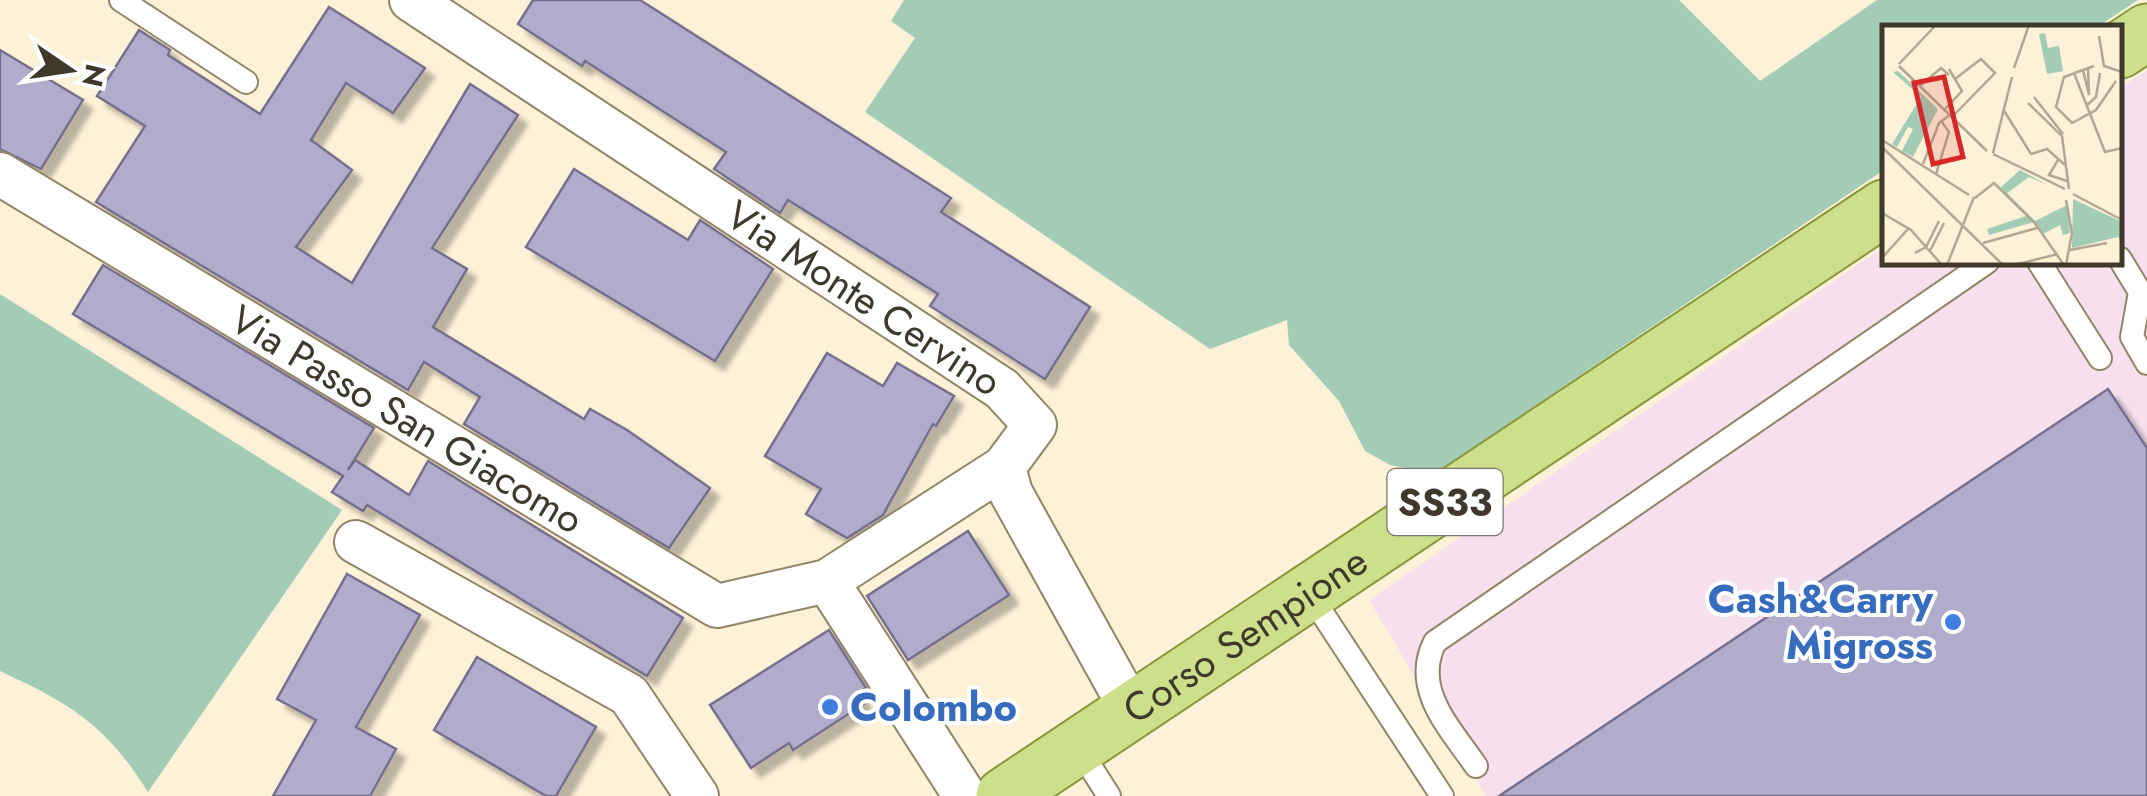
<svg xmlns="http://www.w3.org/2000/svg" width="2147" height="796" viewBox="0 0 2147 796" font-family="Jost,sans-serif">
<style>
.commercial{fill:#f7e0ee}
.green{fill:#a3ccb6}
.building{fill:#b2accc;stroke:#75708d;stroke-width:2.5;filter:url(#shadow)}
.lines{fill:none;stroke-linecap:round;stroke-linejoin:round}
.service-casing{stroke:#928467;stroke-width:26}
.minor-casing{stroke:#928467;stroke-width:46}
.primary-casing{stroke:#879739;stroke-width:59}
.service{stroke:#fff;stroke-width:22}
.minor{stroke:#fff;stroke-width:42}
.primary{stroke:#cedf8c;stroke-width:55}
.shop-dot{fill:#3f7fe0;stroke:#fff;stroke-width:4}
.labels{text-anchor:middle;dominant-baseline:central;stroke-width:8;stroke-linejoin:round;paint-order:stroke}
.shield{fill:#fff;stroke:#79746c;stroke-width:2.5}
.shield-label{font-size:38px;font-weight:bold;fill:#3f392d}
.street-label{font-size:40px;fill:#3f392d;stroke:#fff}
.shop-label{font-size:40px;font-weight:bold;fill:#366cbe;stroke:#fff;text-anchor:end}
.inset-road{fill:none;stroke:#b1a793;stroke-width:2.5}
.view{fill:#d62828;fill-opacity:0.15;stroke:#d62828;stroke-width:5}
.inset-edge{fill:none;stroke:#3f392d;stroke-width:5}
</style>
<defs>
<filter id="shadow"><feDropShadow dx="9" dy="9" stdDeviation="2.5" flood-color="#0004"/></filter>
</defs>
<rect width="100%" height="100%" fill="#fdf1d7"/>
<polygon class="commercial" points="2147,70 2147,796 1486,796 1369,600 1884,247 1884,262 2120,262 2120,88"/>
<g class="green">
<polygon points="904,0 1679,0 1760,81 1877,0 2138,0 2097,27 1884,28 1884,170 1422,482 1415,470 1390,465 1365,451 1339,401 1289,345 1287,320 1210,349 865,112 915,38 891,21"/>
<path d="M0,294L342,510L148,792C106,725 71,704 0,671Z"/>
</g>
<g class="building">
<polygon points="533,0 640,0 951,198 941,212 1090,307 1045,379 930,306 938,294 788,200 780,213 714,169 726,152 585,61 582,66 518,24"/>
<polygon points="329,7 425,68 393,113 346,83 311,140 352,170 296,247 352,283 470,84 518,115 432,248 467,269 433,327 584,419 590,409 627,430 710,488 669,548 464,424 480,397 424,362 408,390 96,202 145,126 97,96 139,30 170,50 168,55 260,114"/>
<polygon points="0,50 83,100 41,169 0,149"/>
<polygon points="574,169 688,240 700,220 773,269 715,361 526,247"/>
<polygon points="103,265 374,428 348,470 355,460 409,495 428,461 683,618 647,676 367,505 363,511 332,492 343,476 73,314"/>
<polygon points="827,353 883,386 897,363 954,396 936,426 933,424 883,515 847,538 806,514 821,489 765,456"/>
<polygon points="2108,389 2147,448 2147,796 1499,796"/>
<polygon points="968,531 1009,595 908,660 867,596"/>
<polygon points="347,574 420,615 356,727 396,749 370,796 273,796 316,720 277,699"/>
<polygon points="829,630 866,688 857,693 864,704 793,750 789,743 751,768 710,705"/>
<polygon points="477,657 596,727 556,796 546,796 434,730"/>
</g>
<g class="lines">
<defs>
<g id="service">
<polyline points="121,0 246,82"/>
<polyline points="2120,259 2140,292 2132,337 2147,363"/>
<polyline points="2039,262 2100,358"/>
<polyline points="1309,593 1442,796"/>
<polyline points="1078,747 1109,796"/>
<path d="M1476,766C1450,728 1411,689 1435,642L1987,262"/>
</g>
<g id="minor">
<path id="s1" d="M411,0L1002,389L1035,425L1004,467L1011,493L1132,711"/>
<path id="s2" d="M0,174L717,606L827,581L1004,467"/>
<polyline points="356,542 629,695 697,796"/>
<polyline points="827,581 965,796"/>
</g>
<g id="primary">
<polyline points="2120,50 2147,32"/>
<path id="s3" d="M1004,796L1884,208"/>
</g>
</defs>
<use href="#service" class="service-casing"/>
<use href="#minor" class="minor-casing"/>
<use href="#primary" class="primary-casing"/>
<use href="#service" class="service"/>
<use href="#minor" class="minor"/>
<use href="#primary" class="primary"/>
</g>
<g class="shop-dot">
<circle cx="1953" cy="622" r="10"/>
<circle cx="830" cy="707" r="10"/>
</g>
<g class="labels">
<rect class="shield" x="1387.5" y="469" width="115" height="66" rx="8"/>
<g class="shield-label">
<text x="1445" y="502">SS33</text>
</g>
<g class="street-label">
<text stroke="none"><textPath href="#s1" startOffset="542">Via Monte Cervino</textPath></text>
<text stroke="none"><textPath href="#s2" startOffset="475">Via Passo San Giacomo</textPath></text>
<text stroke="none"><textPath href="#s3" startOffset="290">Corso Sempione</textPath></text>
</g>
<g class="shop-label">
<text x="1933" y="599">Cash&amp;Carry<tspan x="1933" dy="46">Migross</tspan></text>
<text x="850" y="707" text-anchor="start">Colombo</text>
</g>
</g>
<g transform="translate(1882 25)">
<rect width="240" height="240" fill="#fdf1d7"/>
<path d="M163,8L166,23L177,21L181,46L165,49L157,9ZM16,46L56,84L31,132L20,126L31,104L26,102L15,122L10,119L39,72L11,47ZM138,145L166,160L147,152L125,168L153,196L185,180L188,208L181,210L178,200L161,209L152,197L107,210L105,204L144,191L117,164ZM191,174L240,197V218L236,212L190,223Z" fill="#a3ccb6"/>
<path class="inset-road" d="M217,11L222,41L240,47M17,39L54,0M17,41L105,126M212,41L182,52L174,82L190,98L214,85L234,56M132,43L147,0M201,45L207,70L206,44M192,48L223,127L240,123M38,61L59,43L67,50M152,72L181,109M146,78L180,111L187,164M204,81L214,72L218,48M121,84L149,129M62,85L80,66L67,44M70,92L113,48L99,34L73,54M0,115L87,170M0,122L121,240M111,128L130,52M111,129L183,164M149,129L165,124L183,140M176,135L167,150L185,156M41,139L57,98L68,90M54,149L67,107L60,97M191,169L240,195M93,173L112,158L152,197L182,240M0,188L29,205L60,240M101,218L155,203M188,225L225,218M48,226L62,198M33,228L44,222L57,196M0,233L26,204M65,240L92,172M132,240L176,229M184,240L190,208L184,175"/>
<path class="view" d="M62,52L81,132L51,139L32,58Z"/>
<rect width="240" height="240" class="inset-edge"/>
</g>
<g transform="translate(70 70) rotate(103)" stroke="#ffffff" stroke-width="8" paint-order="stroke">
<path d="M0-8L18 38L0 25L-18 38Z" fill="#3f392d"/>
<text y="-15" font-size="28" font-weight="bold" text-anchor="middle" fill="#3f392d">N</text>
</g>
</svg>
